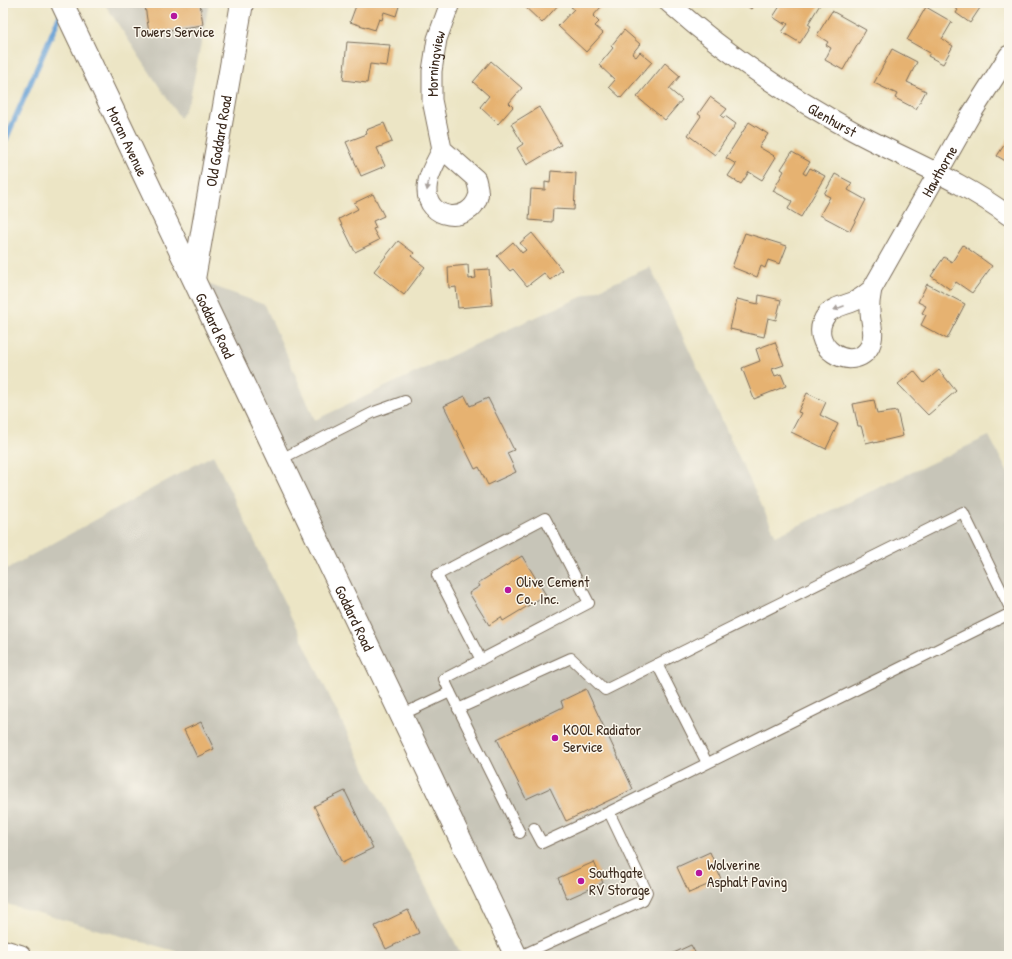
<svg xmlns="http://www.w3.org/2000/svg" width="1012" height="959" viewBox="0 0 1012 959" font-family="'Patrick Hand',sans-serif">
<style>
.industrial{fill:#c7c5b8}
.lines{fill:none;stroke-linecap:round;stroke-linejoin:round}
.stream{stroke:#67a1d6;stroke-width:5.5}
.building{fill:#e6b271}
.service-casing{stroke:#796b58;stroke-width:12}
.minor-casing{stroke:#796b58;stroke-width:21}
.tertiary-casing{stroke:#796b58;stroke-width:24}
.secondary-casing{stroke:#796b58;stroke-width:24}
.motorway-casing{stroke:#796b58;stroke-width:24}
.service{stroke:#fff;stroke-width:10}
.minor{stroke:#fff;stroke-width:19}
.tertiary{stroke:#fff;stroke-width:22}
.secondary{stroke:#fff;stroke-width:22}
.motorway{stroke:#fff;stroke-width:22}
.oneway{fill:#a79f9a}
.poi-dot{fill:#b5179e;stroke:#fbf7ec;stroke-width:1.5}
.labels{text-anchor:middle;dominant-baseline:central;stroke-width:3;stroke-linejoin:round;paint-order:stroke}
.poi-label{font-size:15px;fill:#3b2a1e;stroke:#fbf7ec;text-anchor:start}
.street-label{font-size:15px;fill:#3b2a1e;stroke:#fbf7ec}
</style>
<rect width="100%" height="100%" fill="#fbf7ec"/>
<filter id="ink" filterUnits="userSpaceOnUse"><feTurbulence type="fractalNoise" baseFrequency=".025" numOctaves="2"/><feDisplacementMap in="SourceGraphic" scale="8" xChannelSelector="R" yChannelSelector="G"/><feConvolveMatrix kernelMatrix="1 2 1 2 8 2 1 2 1" color-interpolation-filters="sRGB"/></filter>
<filter id="wash" filterUnits="userSpaceOnUse"><feTurbulence type="fractalNoise" baseFrequency=".012" numOctaves="4" result="noise"/><feDisplacementMap in="SourceGraphic" scale="16" xChannelSelector="R" yChannelSelector="G"/><feGaussianBlur stdDeviation="0.9" result="paint"/><feColorMatrix in="noise" values="0 0 0 0 0 0 0 0 0 0 0 0 0 0 0 0 0 1.4 0 .05"/><feComposite in="paint" operator="in"/></filter>
<g filter="url(#wash)">
<rect width="100%" height="100%" fill="#ece5c5"/>
<g class="industrial">
<polygon points="104,3 209,3 190,99 180,118"/>
<polygon points="650,267 776,536 989,436 1009,475 1009,956 515,956 194,279 265,305 315,420 502,332"/>
<polygon points="213,455 368,776 462,956 193,956 3,903 3,571"/>
</g>
<g class="lines">
<polyline class="stream" points="3,146 61,13"/>
</g>
<g id="blocks">
<g class="building">
<polygon points="166,3 200,3 203,25 149,33 145,6"/>
<polygon points="357,3 400,3 396,16 384,12 382,20 379,19 375,30 350,22"/>
<polygon points="521,3 560,3 542,23"/>
<polygon points="575,3 597,3 601,7 593,16 599,22 595,26 603,33 586,52 558,26 574,9 571,7"/>
<polygon points="743,3 755,3 751,9"/>
<polygon points="782,3 821,3 808,24 811,26 800,43 782,32 788,24 785,22 784,24 773,17"/>
<polygon points="948,3 979,3 982,5 970,23 956,13 958,10"/>
<polygon points="926,7 952,22 942,39 953,46 943,64 928,56 930,53 907,40"/>
<polygon points="832,11 866,30 843,70 825,60 831,48 826,45 828,42 817,35"/>
<polygon points="624,30 640,44 632,54 636,57 640,52 652,62 621,98 609,87 615,80 599,65 613,48 611,46"/>
<polygon points="347,42 390,45 387,66 370,64 367,83 343,80"/>
<polygon points="892,49 917,62 907,82 926,91 916,109 895,98 897,94 874,83"/>
<polygon points="491,61 522,88 509,103 513,107 498,124 480,107 489,96 473,82"/>
<polygon points="665,63 680,76 669,89 682,100 665,120 637,97"/>
<polygon points="710,97 727,109 721,116 724,118 725,116 736,124 715,155 688,135 701,116 698,114"/>
<polygon points="539,107 561,145 527,165 517,148 523,144 511,124"/>
<polygon points="749,122 768,134 759,147 776,157 762,180 749,172 741,184 728,176 736,164 726,158"/>
<polygon points="384,123 392,142 377,148 385,166 361,176 346,142 367,134 366,130"/>
<polygon points="1008,139 1009,139 1009,163 997,156"/>
<polygon points="792,152 810,162 803,173 806,175 810,168 825,176 801,217 788,209 792,201 773,191 784,171 781,169"/>
<polygon points="551,171 576,173 574,210 553,209 552,222 529,220 531,189 545,190 545,182 550,183"/>
<polygon points="835,174 852,183 848,190 866,200 850,231 820,215 830,197 824,194"/>
<polygon points="373,194 384,216 373,221 376,228 373,229 379,240 355,252 339,219 358,209 354,203"/>
<polygon points="532,233 562,270 550,280 544,273 527,286 513,269 510,271 497,256 513,242 522,253 526,250 520,243"/>
<polygon points="745,233 787,246 780,264 768,260 765,268 761,266 757,277 732,267"/>
<polygon points="398,241 414,253 411,256 425,267 404,295 374,271"/>
<polygon points="963,245 992,266 972,293 956,282 951,290 931,276 944,257 952,262"/>
<polygon points="468,265 469,279 476,278 475,270 489,269 492,305 458,308 456,287 449,288 448,267"/>
<polygon points="927,284 965,304 947,339 921,325 926,315 922,313 926,306 918,302"/>
<polygon points="759,295 781,300 776,320 768,318 764,337 730,329 737,299 758,304"/>
<polygon points="775,342 784,365 772,369 775,376 781,374 786,386 754,399 742,368 760,361 756,349"/>
<polygon points="939,370 956,391 928,415 898,384 914,371 924,383"/>
<polygon points="807,393 826,402 820,415 838,424 826,449 791,432 801,413 798,412"/>
<polygon points="465,396 470,406 488,398 514,450 507,453 516,472 488,485 479,467 475,469 444,406"/>
<polygon points="874,400 877,414 897,411 903,436 874,443 874,441 866,443 861,426 858,426 853,404"/>
<polygon points="522,556 546,595 503,621 501,617 489,625 469,593 480,586 478,583"/>
<polygon points="586,689 633,789 566,821 550,788 526,799 497,739 563,707 561,701"/>
<polygon points="201,722 214,749 197,757 184,730"/>
<polygon points="345,791 373,848 342,863 314,806"/>
<polygon points="710,852 721,879 689,893 677,867"/>
<polygon points="594,862 603,883 567,899 558,878"/>
<polygon points="408,910 419,933 386,949 375,926"/>
<polygon points="691,945 697,956 667,956"/>
</g>
</g>
</g>
<g filter="url(#ink)">
<use href="#blocks" fill-opacity="0" stroke="#796b58" stroke-width="1"/>
<g class="lines">
<defs>
<g id="service">
<polyline points="279,460 374,412 405,401"/>
<polyline points="657,664 707,763"/>
<polyline points="450,692 444,679 589,603 545,518 437,575 481,660"/>
<polyline points="458,709 571,658 605,690 963,512 1009,606"/>
<polyline points="401,715 450,692 520,833"/>
<polyline points="609,812 1009,614"/>
<polyline points="520,956 643,900 647,892 609,812 542,843 534,828"/>
</g>
<g id="minor">
<path id="s1" d="M669,3C725,53 788,96 855,132C905,159 963,181 1009,216"/>
<path id="s2" d="M442,149C437,161 427,175 427,189C426,220 469,225 478,197C480,192 477,184 476,179L442,149L432,100V71L437,39L450,3"/>
<path id="s3" d="M872,289C867,293 861,298 855,301C846,305 833,307 827,314C803,345 854,377 870,346C876,333 870,323 870,310C869,303 871,296 872,289L970,116L1009,55"/>
</g>
<g id="tertiary">
<path id="s4" d="M194,279L242,3"/>
</g>
<g id="secondary">
<path id="s5" d="M62,3L516,956"/>
</g>
<polyline id="motorway" points="3,951 20,956"/>
</defs>
<use href="#service" class="service-casing"/>
<use href="#minor" class="minor-casing"/>
<use href="#tertiary" class="tertiary-casing"/>
<use href="#secondary" class="secondary-casing"/>
<use href="#motorway" class="motorway-casing"/>
<use href="#service" class="service"/>
<use href="#minor" class="minor"/>
<use href="#tertiary" class="tertiary"/>
<use href="#secondary" class="secondary"/>
<use href="#motorway" class="motorway"/>
</g>
<defs><path id="oneway-solid" d="M-6-.8H1V-3.2L6.5 0L1 3.2V.8H-6Z"/></defs>
<g class="oneway">
<use href="#oneway-solid" transform="translate(428 185) rotate(100)"/>
<use href="#oneway-solid" transform="translate(839 308) rotate(159)"/>
</g>
</g>
<g class="poi-dot">
<circle cx="174" cy="16" r="4"/>
<circle cx="508" cy="590" r="4"/>
<circle cx="555" cy="738" r="4"/>
<circle cx="699" cy="873" r="4"/>
<circle cx="581" cy="881" r="4"/>
</g>
<g class="labels">
<g class="poi-label">
<text x="174" y="31" text-anchor="middle">Towers Service</text>
<text x="516" y="581">Olive Cement<tspan x="516" dy="17">Co., Inc.</tspan></text>
<text x="563" y="729">KOOL Radiator<tspan x="563" dy="17">Service</tspan></text>
<text x="707" y="864">Wolverine<tspan x="707" dy="17">Asphalt Paving</tspan></text>
<text x="589" y="872">Southgate<tspan x="589" dy="17">RV Storage</tspan></text>
</g>
<g class="street-label">
<text stroke="none"><textPath href="#s2" startOffset="268">Morningview</textPath></text>
<text stroke="none"><textPath href="#s1" startOffset="201">Glenhurst</textPath></text>
<text stroke="none"><textPath href="#s5" startOffset="153">Moran Avenue</textPath></text>
<text stroke="none"><textPath href="#s4" startOffset="140">Old Goddard Road</textPath></text>
<text stroke="none"><textPath href="#s3" startOffset="333">Hawthorne</textPath></text>
<text stroke="none"><textPath href="#s5" startOffset="357">Goddard Road</textPath></text>
<text stroke="none"><textPath href="#s5" startOffset="681">Goddard Road</textPath></text>
</g>
</g>
<rect width="1012" height="959" fill="none" stroke="#fbf7ec" stroke-width="16"/>
</svg>
